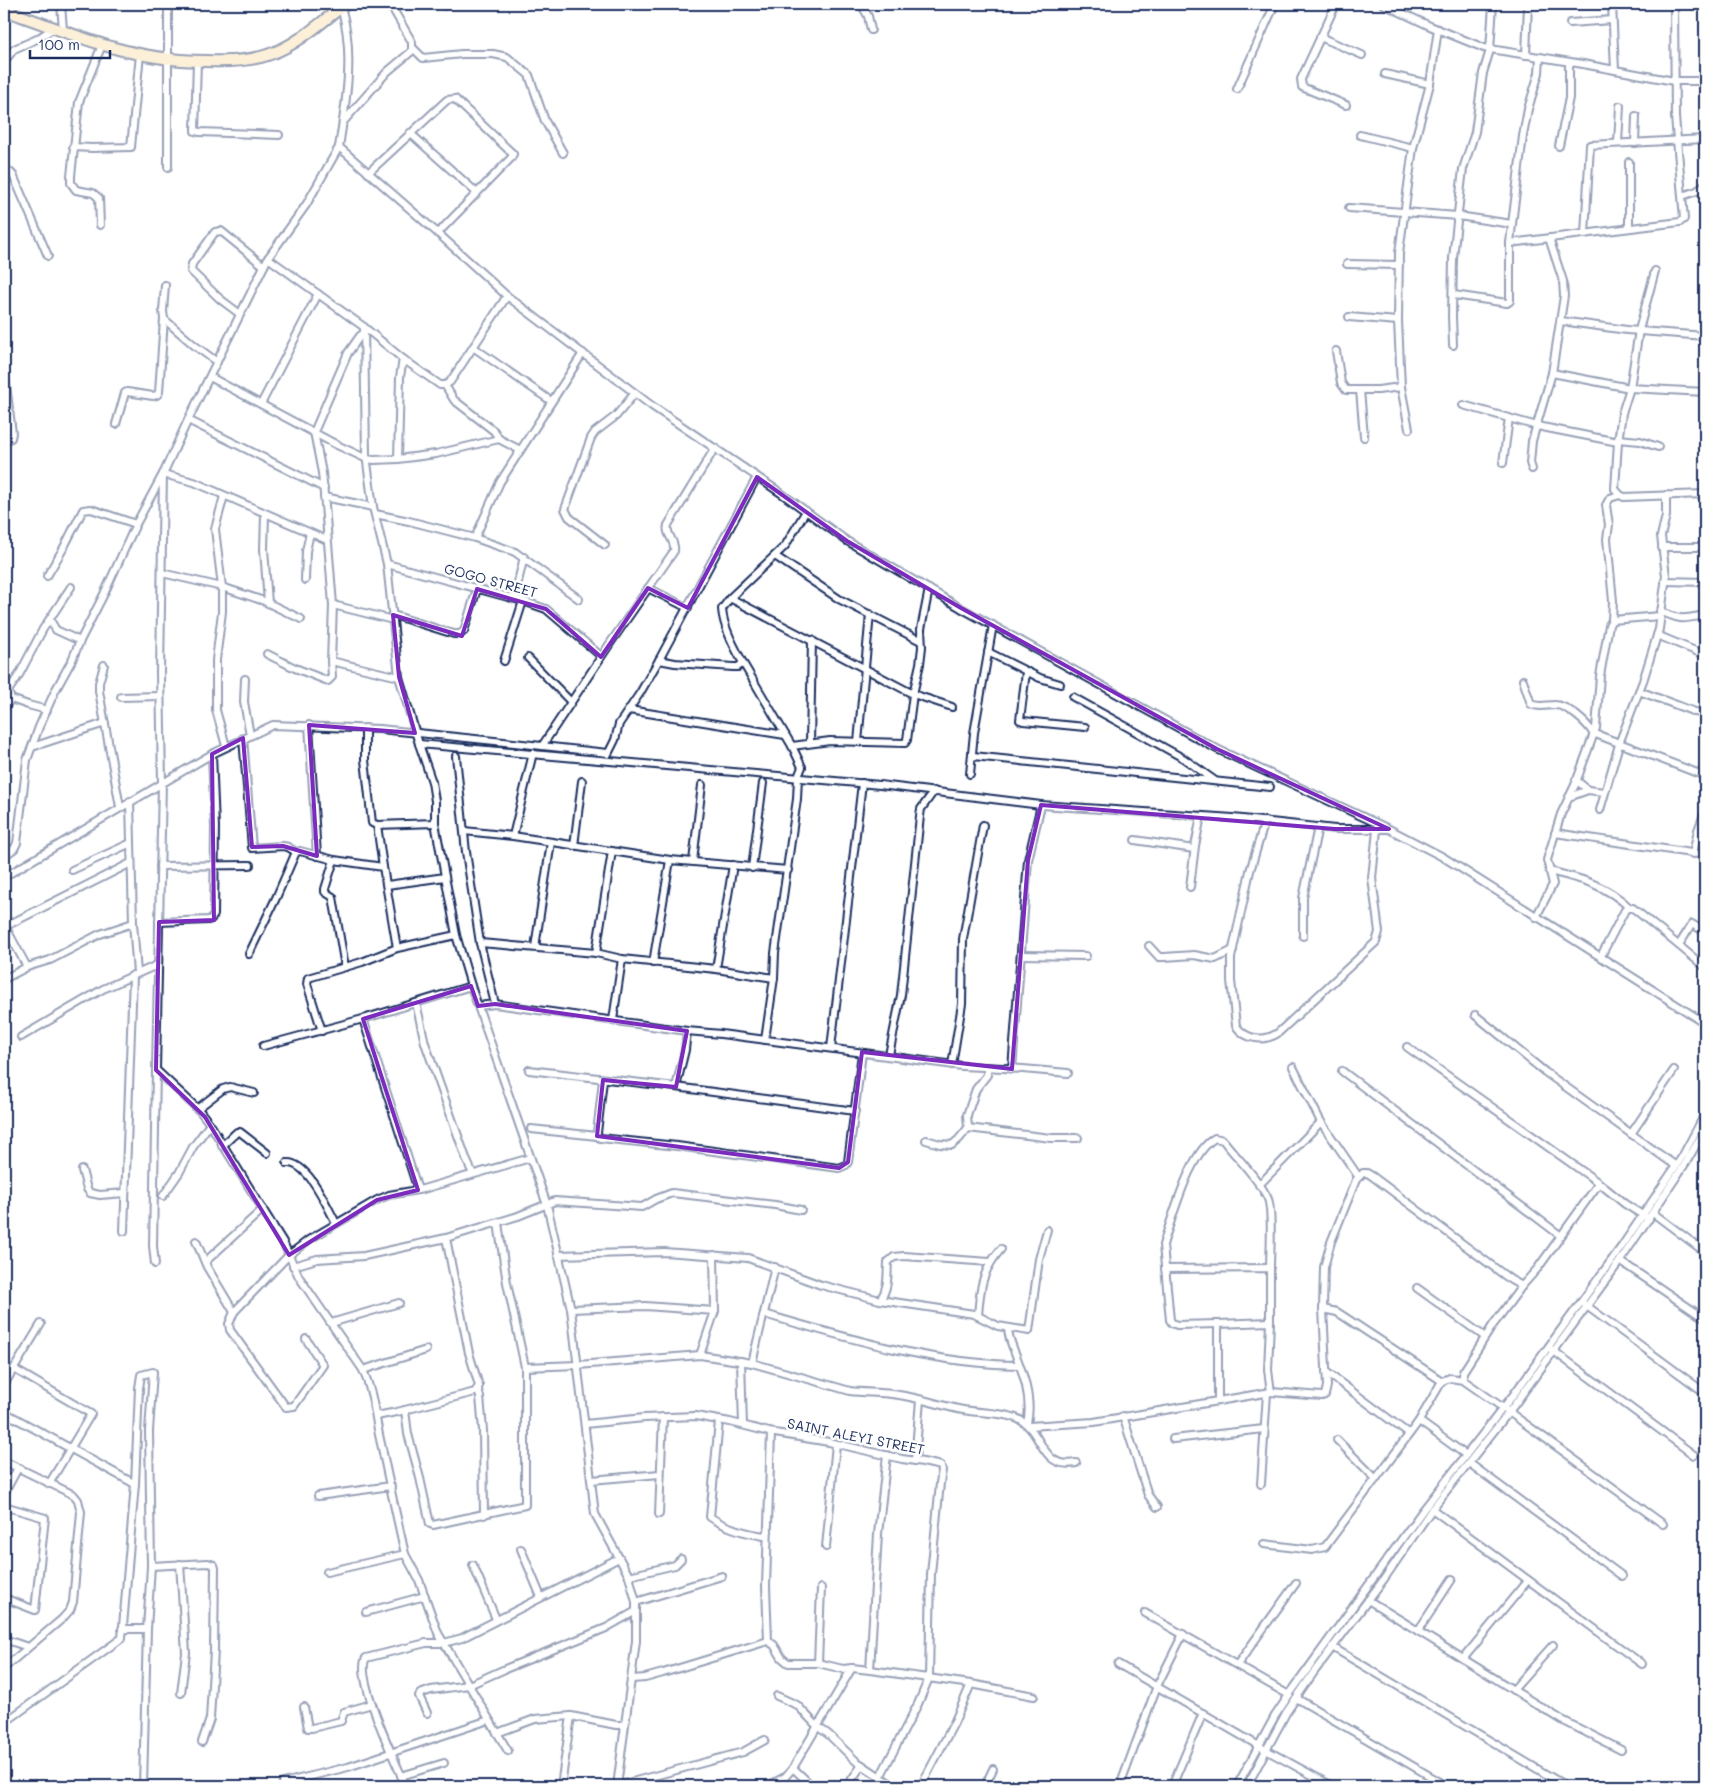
<svg xmlns="http://www.w3.org/2000/svg" width="1709" height="1790" viewBox="0 0 1709 1790" font-family="Mali,sans-serif">
<style>
.lines{fill:none;stroke-linecap:round;stroke-linejoin:round}
.minor-casing{stroke:#1b2f5e;stroke-width:10}
.primary-casing{stroke:#1b2f5e;stroke-width:14}
.minor{stroke:#fff;stroke-width:6}
.primary{stroke:#f8deab;stroke-width:10}
.marked{fill:none;stroke:#7b2cbf;stroke-width:4;stroke-linejoin:round}
.labels{text-anchor:middle;dominant-baseline:central;stroke-width:5;stroke-linejoin:round;paint-order:stroke}
.street-label{font-size:14px;fill:#1b2f5e;stroke:#fff}
</style>
<rect width="100%" height="100%" fill="#fff"/>
<filter id="ink" filterUnits="userSpaceOnUse"><feTurbulence type="fractalNoise" baseFrequency=".02" numOctaves="2"/><feDisplacementMap in="SourceGraphic" scale="10" xChannelSelector="R" yChannelSelector="G"/><feConvolveMatrix kernelMatrix="1 2 1 2 8 2 1 2 1" color-interpolation-filters="sRGB"/></filter>
<g filter="url(#ink)">
<g class="lines">
<defs>
<g id="minor">
<polyline points="61,4 63,30"/>
<polyline points="442,4 444,6"/>
<polyline points="861,4 868,16 871,30"/>
<polyline points="1336,4 1301,79 1302,87 1346,105"/>
<polyline points="1383,4 1430,26 1484,48 1583,64 1674,81 1705,81"/>
<polyline points="1612,4 1615,70"/>
<path d="M341,7C355,52 346,102 339,147L441,236L507,296L652,406L781,493L847,541L961,608L1217,749L1389,829L1443,857L1705,1023"/>
<polyline points="1570,23 1612,20"/>
<polyline points="1320,37 1362,55"/>
<polyline points="413,48 423,58 462,54 493,54 507,57 529,75 545,121 563,153"/>
<polyline points="1526,55 1528,4"/>
<polyline points="197,61 195,131 200,132 279,135"/>
<polyline points="4,62 14,49 37,39 54,28"/>
<polyline points="1385,74 1430,84"/>
<polyline points="1237,89 1275,4"/>
<polyline points="344,121 387,72 412,51 412,42 390,4"/>
<polyline points="410,133 477,193"/>
<polyline points="1360,135 1413,148"/>
<polyline points="1618,143 1620,106"/>
<polyline points="1635,143 1636,116"/>
<polyline points="1559,146 1569,98 1569,62"/>
<polyline points="73,147 92,148 131,147 140,54"/>
<polyline points="1629,162 1629,227"/>
<polyline points="168,167 168,4"/>
<polyline points="4,171 10,172 13,175 48,256"/>
<polyline points="368,173 447,100 455,99 513,154 511,158 438,233"/>
<polyline points="1682,196 1697,191 1705,184"/>
<polyline points="1349,208 1458,216 1512,224"/>
<polyline points="100,225 99,198 93,193 76,190 71,183 71,176 79,102 102,45"/>
<polyline points="1585,234 1590,145 1705,139"/>
<polyline points="1510,243 1680,222 1684,219 1675,117 1674,4"/>
<polyline points="268,258 364,327 366,455 373,507 387,564 399,677 419,744 432,782 435,801 435,823 456,935 472,989 547,1205 571,1309 595,1514 629,1576 636,1602 636,1641 617,1786"/>
<polyline points="1347,264 1399,265"/>
<polyline points="1655,271 1639,330 1630,388 1622,413 1618,442 1615,489 1620,495 1624,497 1705,494"/>
<polyline points="165,285 163,311 164,319 194,345 217,362"/>
<polyline points="1454,295 1507,303 1510,301 1510,243 1512,224 1523,136 1528,109 1539,73 1540,57"/>
<polyline points="240,314 220,299 191,271 192,264 215,232 221,231 264,266"/>
<polyline points="1349,317 1398,321"/>
<polyline points="1561,321 1627,330 1705,336"/>
<polyline points="364,327 403,359 440,385 445,385 450,382 507,296"/>
<polyline points="1453,345 1452,316 1453,258 1461,186 1463,169 1475,132 1483,73 1490,50 1493,4"/>
<polyline points="473,347 551,401"/>
<polyline points="1336,351 1341,383 1346,390 1378,390 1401,387"/>
<polyline points="4,368 12,433 11,438 4,442"/>
<polyline points="1552,373 1630,388 1705,392"/>
<polyline points="210,377 337,445 367,459 374,460 398,459 436,454 499,439"/>
<polyline points="445,385 454,400 494,431 499,439 520,450"/>
<polyline points="1360,390 1364,437"/>
<polyline points="261,404 318,294"/>
<polyline points="1463,405 1537,426 1618,442"/>
<polyline points="188,420 324,488"/>
<polyline points="116,424 125,393 127,392 153,396 157,395 159,392 164,319"/>
<polyline points="1409,429 1401,387 1398,321 1399,253 1413,148 1430,84 1438,29"/>
<polyline points="1618,439 1640,441 1658,447"/>
<polyline points="398,459 400,377 403,359"/>
<polyline points="1503,463 1509,418"/>
<polyline points="1532,469 1530,463 1532,441 1552,373 1564,296 1563,281 1549,238"/>
<polyline points="224,496 215,529 222,587 222,612 216,660 216,710 226,746"/>
<polyline points="324,497 373,507"/>
<polyline points="265,514 264,549 268,603"/>
<polyline points="375,514 409,521 475,538 515,552 579,599"/>
<polyline points="475,538 500,482 583,353"/>
<path d="M327,540L194,482L163,474L160,673L162,783L156,1070L199,1110L210,1124L283,1242L299,1277L363,1370C375,1397 375,1421 382,1448C389,1483 397,1518 405,1554"/>
<polyline points="605,545 569,517 565,509 591,438 595,432 616,416 635,393"/>
<polyline points="1662,547 1705,547"/>
<polyline points="775,556 839,599 921,641"/>
<polyline points="387,564 523,601 546,609 601,656"/>
<polyline points="162,573 222,587 264,601 301,619"/>
<polyline points="47,576 63,549 83,510 91,509 136,524"/>
<polyline points="305,580 306,551 310,533"/>
<polyline points="1665,581 1705,582"/>
<polyline points="648,588 688,608"/>
<polyline points="514,598 524,557"/>
<polyline points="730,598 913,694 952,707"/>
<polyline points="333,605 393,620"/>
<path d="M1660,611C1683,621 1682,619 1705,615"/>
<polyline points="393,615 454,634 460,634 464,631 477,589"/>
<polyline points="50,620 56,630 80,641"/>
<polyline points="1612,620 1613,601 1607,539 1609,525 1606,505 1610,498 1620,495"/>
<polyline points="1657,635 1705,655"/>
<polyline points="988,652 1040,678 1060,684"/>
<polyline points="267,654 295,668 328,681 332,677 331,661 333,605 325,505 322,473 314,432 348,353 360,336 364,333"/>
<polyline points="528,658 571,702"/>
<path d="M659,660L675,663L733,667H738L743,663C735,648 723,627 722,609L730,598L785,546L806,511"/>
<polyline points="331,661 399,677"/>
<polyline points="504,661 523,601"/>
<polyline points="743,663 792,746 802,767 798,777 797,799 775,953 774,978 765,1040"/>
<polyline points="104,665 99,683 99,691 120,807"/>
<polyline points="1026,672 1020,720 1023,721 1085,727"/>
<polyline points="245,679 244,702 250,735"/>
<path d="M1523,680L1531,704C1539,708 1546,705 1555,705C1567,705 1587,723 1593,733L1705,776"/>
<polyline points="1639,691 1695,712 1705,714"/>
<polyline points="4,696 11,699 4,709"/>
<polyline points="121,697 160,696"/>
<polyline points="1073,697 1183,758 1214,780"/>
<polyline points="47,710 28,705 11,699 8,691 19,675 43,629 71,587"/>
<polyline points="629,710 785,735"/>
<polyline points="309,725 317,856"/>
<polyline points="365,728 365,760 372,823 377,825 435,823"/>
<polyline points="243,738 252,848 283,846 288,847 296,852 300,851 334,860 383,867 397,948"/>
<polyline points="858,742 870,614"/>
<polyline points="810,743 812,640"/>
<polyline points="419,744 880,785 1041,805 1233,818 1335,829 1388,829"/>
<path d="M542,746L611,642L674,551C676,540 665,535 668,525L715,448"/>
<polyline points="792,746 830,741 905,743 907,740 913,694 920,664 922,647 921,629 929,589"/>
<polyline points="32,747 105,723"/>
<polyline points="608,754 615,740 619,724 640,693 659,660 757,477"/>
<polyline points="456,756 466,852 480,943 495,1004"/>
<polyline points="973,756 1270,787"/>
<polyline points="970,774 974,733 993,625"/>
<polyline points="1576,780 1588,790 1604,792"/>
<polyline points="1569,797 1588,790"/>
<polyline points="130,801 133,923"/>
<polyline points="1600,810 1620,741 1643,681 1659,629 1666,576 1661,536 1666,516 1666,495"/>
<path d="M1265,821L1250,871L1231,958V981L1236,1026C1246,1040 1264,1042 1278,1033L1376,942L1379,932L1372,878L1377,830"/>
<polyline points="377,825 383,867"/>
<polyline points="464,831 513,836 670,860 788,870"/>
<polyline points="1555,833 1705,855"/>
<polyline points="513,836 533,753"/>
<polyline points="1135,840 1194,849"/>
<polyline points="574,846 582,781"/>
<polyline points="1693,854 1698,830 1705,812"/>
<polyline points="4,856 14,849 17,843 27,760 39,727 55,691 72,660 80,641 104,594 136,524 163,474 188,420 268,258 306,205 339,147"/>
<polyline points="334,860 325,889 325,892 333,897 345,967"/>
<polyline points="693,861 702,785"/>
<polyline points="160,866 250,865"/>
<polyline points="752,868 763,783"/>
<polyline points="72,870 131,843"/>
<path d="M1549,871C1581,879 1605,884 1630,908"/>
<polyline points="4,877 212,754 273,725 380,729 608,753"/>
<polyline points="387,885 445,877"/>
<polyline points="1190,887 1195,846 1201,816"/>
<polyline points="1536,917 1553,884 1547,860 1561,814 1575,785 1596,728 1600,676 1609,625 1612,620 1660,616"/>
<polyline points="159,922 208,920 211,919 214,915 215,827 212,754"/>
<polyline points="5,926 27,967"/>
<polyline points="4,927 131,863"/>
<polyline points="1303,936 1303,898 1318,827"/>
<polyline points="480,943 596,953 622,959 716,969 774,978"/>
<polyline points="1679,945 1692,924 1705,932"/>
<polyline points="1149,946 1159,957 1164,957 1194,955 1215,959 1233,950"/>
<polyline points="535,947 551,842"/>
<polyline points="596,953 612,851"/>
<polyline points="249,954 276,898 296,852"/>
<polyline points="1021,955 1086,956"/>
<polyline points="1601,956 1625,910 1627,908 1633,908 1705,967"/>
<polyline points="653,963 670,860"/>
<polyline points="716,969 733,865"/>
<polyline points="4,979 27,967 50,960 100,934 133,923 137,973"/>
<polyline points="416,1003 425,1043 467,1161 473,1174"/>
<polyline points="478,1006 495,1004 687,1031 721,1034 962,1066 1023,1069 1068,1073"/>
<polyline points="1475,1015 1545,1072 1676,1166"/>
<polyline points="363,1019 418,1190"/>
<polyline points="613,1020 622,959"/>
<polyline points="322,1031 307,984 308,978 362,962 397,948 456,935"/>
<polyline points="21,1037 103,989 157,965"/>
<polyline points="263,1046 363,1019 471,986"/>
<polyline points="1407,1047 1599,1183"/>
<polyline points="831,1048 862,783"/>
<polyline points="889,1055 901,995 920,816 921,809 934,791"/>
<polyline points="952,1065 962,1004 963,939 983,825"/>
<polyline points="1293,1067 1321,1122 1358,1176"/>
<polyline points="1012,1069 1028,860 1041,805"/>
<polyline points="529,1070 676,1087 685,1050 687,1031"/>
<polyline points="1342,1071 1561,1236"/>
<polyline points="603,1080 597,1133 597,1136 600,1138 677,1146 839,1168 846,1165 848,1162 862,1053"/>
<polyline points="676,1087 855,1111"/>
<polyline points="197,1109 223,1089 230,1087 254,1093"/>
<polyline points="968,1128 1051,1138 1078,1138"/>
<polyline points="531,1129 597,1136"/>
<polyline points="1631,1134 1674,1070"/>
<polyline points="926,1140 940,1144 952,1145 959,1139 968,1128 967,1115 976,1089 987,1075 987,1068"/>
<polyline points="222,1146 237,1132 240,1132 267,1153"/>
<path d="M287,1163C308,1162 327,1206 336,1223"/>
<polyline points="82,1170 87,1189 90,1193 100,1195 125,1193"/>
<polyline points="1259,1185 1321,1122"/>
<polyline points="163,1196 179,1173 193,1147 210,1124"/>
<polyline points="1653,1213 1705,1252"/>
<polyline points="124,1231 133,975"/>
<polyline points="196,1241 207,1267 234,1312"/>
<polyline points="558,1255 664,1252 748,1258 821,1285 880,1300 974,1314 998,1326 1029,1331 1039,1259 1047,1230"/>
<polyline points="1620,1261 1704,1318"/>
<polyline points="205,1262 263,1209"/>
<polyline points="155,1264 153,1246 156,1070"/>
<polyline points="293,1266 317,1259 364,1256 446,1238 518,1216 555,1201 642,1207 656,1199 672,1193 775,1205 801,1210"/>
<polyline points="1165,1269 1270,1268 1270,1322"/>
<polyline points="1417,1288 1485,1337"/>
<path d="M880,1300C889,1288 887,1276 888,1262L894,1257L904,1256L990,1262"/>
<polyline points="1584,1304 1700,1389"/>
<polyline points="571,1309 645,1306 715,1311"/>
<polyline points="1323,1309 1337,1312 1442,1381 1450,1378 1463,1380 1509,1412 1663,1524"/>
<path d="M764,1314C847,1338 932,1364 1019,1365"/>
<path d="M978,1316C980,1287 982,1271 1001,1249"/>
<polyline points="331,1323 399,1303"/>
<path d="M1218,1324L1177,1325L1172,1323L1170,1320L1163,1245L1166,1235C1175,1210 1191,1151 1215,1138L1223,1140C1235,1156 1260,1180 1268,1199C1273,1212 1270,1252 1270,1268"/>
<path d="M1008,1329C1009,1341 1013,1347 1017,1358C1025,1378 1032,1403 1027,1423"/>
<polyline points="306,1339 323,1365 294,1406 286,1407 230,1330 229,1324 234,1312 289,1255 310,1239 377,1200 389,1195 423,1189 530,1158"/>
<polyline points="1551,1349 1694,1455"/>
<polyline points="700,1355 715,1311 714,1255"/>
<polyline points="741,1361 743,1425"/>
<polyline points="752,1363 775,1267"/>
<path d="M525,1367L578,1365L700,1355L752,1363L850,1391C866,1393 883,1392 899,1395C921,1398 942,1406 963,1410C980,1413 1000,1412 1016,1418C1044,1429 1039,1470 1076,1463"/>
<polyline points="14,1369 91,1414 49,1484"/>
<polyline points="363,1370 426,1350"/>
<polyline points="1326,1372 1409,1434"/>
<polyline points="1463,1380 1463,1372 1493,1325 1522,1286"/>
<polyline points="1442,1381 1419,1421 1466,1455"/>
<polyline points="4,1385 41,1324"/>
<polyline points="478,1390 480,1397 483,1430 484,1515"/>
<polyline points="1218,1401 1218,1324 1270,1322 1268,1370 1271,1392"/>
<polyline points="405,1410 408,1434 420,1478 430,1524 433,1525 525,1505 525,1367 507,1283 498,1223"/>
<polyline points="4,1412 135,1484"/>
<polyline points="376,1416 397,1412 475,1392 479,1386 469,1353 446,1238"/>
<polyline points="1123,1416 1148,1495 1157,1507"/>
<path d="M719,1421L710,1517C726,1528 744,1533 764,1536L768,1531"/>
<polyline points="585,1424 644,1418 696,1416 730,1422 769,1432 829,1442 902,1459 923,1462 941,1466 942,1470 940,1483 931,1574 929,1678 918,1704 880,1777"/>
<polyline points="1029,1426 1094,1422 1271,1392 1322,1396 1325,1395 1327,1386 1323,1309 1324,1267 1331,1242 1356,1180 1363,1173 1367,1173 1372,1176 1511,1280 1522,1286 1538,1268 1599,1183 1625,1204 1649,1219"/>
<polyline points="1173,1439 1264,1429"/>
<polyline points="1337,1440 1376,1479"/>
<polyline points="4,1461 74,1495 78,1500 81,1512 73,1602 70,1610 62,1619 4,1668"/>
<polyline points="915,1461 920,1400"/>
<polyline points="1469,1463 1622,1576"/>
<polyline points="591,1480 660,1474"/>
<polyline points="1261,1484 1267,1393"/>
<polyline points="4,1494 18,1468"/>
<polyline points="318,1496 391,1486"/>
<polyline points="4,1506 45,1518 35,1610 4,1598"/>
<polyline points="1432,1509 1642,1664"/>
<polyline points="659,1514 663,1417"/>
<polyline points="1264,1544 1312,1550 1325,1547 1419,1421"/>
<polyline points="826,1547 836,1444"/>
<polyline points="521,1549 541,1597"/>
<polyline points="180,1564 186,1653 181,1693"/>
<polyline points="473,1565 496,1619"/>
<polyline points="151,1566 208,1563 214,1565 215,1568 214,1651 210,1719 202,1742"/>
<polyline points="327,1572 405,1554 419,1580 438,1633 508,1751"/>
<polyline points="629,1576 675,1565 681,1559"/>
<polyline points="1368,1600 1562,1720 1621,1750"/>
<polyline points="636,1602 722,1576"/>
<polyline points="366,1612 425,1596"/>
<polyline points="1145,1613 1289,1695"/>
<polyline points="122,1629 147,1629"/>
<polyline points="1418,1631 1452,1579"/>
<polyline points="4,1639 28,1647"/>
<polyline points="768,1641 766,1586 771,1433"/>
<polyline points="1332,1647 1566,1786"/>
<polyline points="1463,1659 1528,1580"/>
<polyline points="818,1663 821,1588"/>
<polyline points="1118,1664 1266,1750 1332,1786"/>
<polyline points="1237,1665 1296,1583"/>
<polyline points="870,1670 878,1534 887,1455"/>
<polyline points="632,1679 645,1678 663,1673 768,1641 774,1645 782,1658 788,1663 818,1663 843,1669 852,1668 870,1670 971,1684 1034,1696"/>
<polyline points="1513,1690 1553,1645"/>
<polyline points="777,1696 797,1705 818,1727 828,1734 856,1761 894,1786"/>
<polyline points="1296,1698 1447,1786"/>
<polyline points="304,1707 308,1728 312,1728 341,1721 344,1712 372,1704"/>
<polyline points="427,1713 419,1696 420,1694 431,1690 469,1685 505,1669 606,1628 636,1611"/>
<polyline points="4,1723 122,1638 135,1484 139,1388 141,1375 153,1372 149,1431 151,1566 147,1629 143,1786"/>
<polyline points="497,1733 535,1719 571,1716"/>
<polyline points="793,1768 812,1786"/>
<polyline points="401,1776 444,1763"/>
<polyline points="283,1783 348,1767 489,1720"/>
<path d="M406,1786C397,1765 354,1677 366,1658L426,1643H444L462,1638L619,1558"/>
<polyline points="561,1786 571,1716 616,1725 624,1725"/>
<polyline points="617,1786 743,1752 765,1740"/>
<polyline points="768,1786 785,1777 793,1768 852,1668"/>
<polyline points="847,1786 862,1765"/>
<polyline points="921,1786 954,1723 971,1684"/>
<polyline points="985,1786 993,1769"/>
<polyline points="1120,1786 1157,1686 1183,1634"/>
<polyline points="1172,1786 1203,1713"/>
<polyline points="1237,1786 1275,1716 1289,1695 1423,1510 1514,1394 1622,1246 1682,1157 1705,1114"/>
<polyline points="1247,1786 1286,1713 1314,1672 1384,1579 1432,1509 1509,1412 1620,1261 1687,1161 1705,1129"/>
<polyline points="1430,1786 1433,1778"/>
</g>
<path id="primary" d="M4,10C37,21 71,35 104,45C137,55 172,61 206,61C228,62 253,61 273,53C300,43 323,20 346,4"/>
</defs>
<use href="#minor" class="minor-casing"/>
<use href="#primary" class="primary-casing"/>
<use href="#minor" class="minor"/>
<use href="#primary" class="primary"/>
</g>
</g>
<path d="M0 0H1709V1790H0ZM757,477L847,541L961,608L1217,749L1389,829H1335L1041,805L1028,860L1012,1069L862,1052L848,1162L839,1168L597,1136L603,1080L676,1087L687,1031L495,1004L478,1006L471,986L363,1019L418,1190L377,1200L289,1255L205,1117L156,1070L159,922L214,920L212,754L243,738L252,847L283,846L317,856L309,725L415,733L399,677L393,615L462,636L477,589L546,609L601,657L648,588L688,608Z" fill="#fff" fill-opacity=".55" fill-rule="evenodd"/>
<path class="marked" d="M757,477L847,541L961,608L1217,749L1389,829H1335L1041,805L1028,860L1012,1069L862,1052L848,1162L839,1168L597,1136L603,1080L676,1087L687,1031L495,1004L478,1006L471,986L363,1019L418,1190L377,1200L289,1255L205,1117L156,1070L159,922L214,920L212,754L243,738L252,847L283,846L317,856L309,725L415,733L399,677L393,615L462,636L477,589L546,609L601,657L648,588L688,608Z"/>
<g class="labels">
<g class="street-label">
<text transform="translate(491 580) rotate(15)">GOGO STREET</text>
<text transform="translate(856 1436) rotate(11)">SAINT ALEYI STREET</text>
</g>
</g>
<rect width="1709" height="1790" fill="none" stroke="#fff" stroke-width="20"/>
<rect x="10" y="10" width="1689" height="1770" fill="none" stroke="#1b2f5e" stroke-width="2" filter="url(#ink)"/>
<path d="M30 50v8h80v-8" fill="none" stroke="#1b2f5e" stroke-width="2.5"/>
<text x="38" y="50" font-size="15" fill="#1b2f5e" stroke="#ffffff" stroke-width="4" paint-order="stroke">100 m</text>
</svg>
